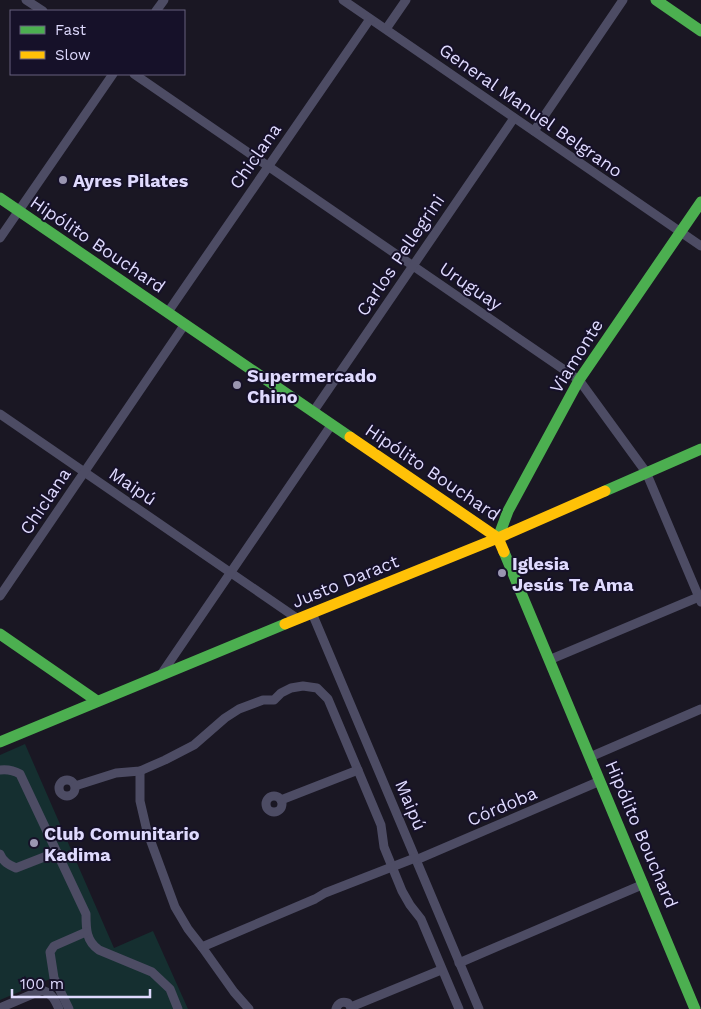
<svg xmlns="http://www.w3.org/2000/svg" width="701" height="1009" viewBox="0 0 701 1009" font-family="'Work Sans',sans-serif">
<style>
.green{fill:#152f30}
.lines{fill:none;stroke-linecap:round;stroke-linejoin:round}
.street{stroke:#4d4c64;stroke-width:9}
.fast{stroke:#4caf50;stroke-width:11}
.slow{stroke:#ffc107;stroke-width:11}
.poi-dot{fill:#9a96b1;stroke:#161129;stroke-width:2}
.labels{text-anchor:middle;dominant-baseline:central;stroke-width:4;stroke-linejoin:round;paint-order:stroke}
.street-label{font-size:18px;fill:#dfdafe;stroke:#161129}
.poi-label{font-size:18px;font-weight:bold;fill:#dfdafe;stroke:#161129;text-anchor:start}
</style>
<rect width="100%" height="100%" fill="#1a1723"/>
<polygon class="green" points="25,744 114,948 153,931 188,1009 64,1009 50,979 0,1000 0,755"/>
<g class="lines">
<g class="street">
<polyline points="26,0 43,11"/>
<polyline points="343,0 701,246"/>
<polyline points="156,11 164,0"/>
<polyline points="386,29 406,0"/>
<polyline points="134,74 579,380 646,472 701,602"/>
<polyline points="534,131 623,0"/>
<polyline points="0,238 113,74"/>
<polyline points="168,312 370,19"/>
<polyline points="313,412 514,118"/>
<polyline points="0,414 298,619"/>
<polyline points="0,596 185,324"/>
<polyline points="312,613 479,1009"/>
<polyline points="549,660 701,596"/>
<polyline points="160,676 332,424"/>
<polyline points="590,757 701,709"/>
<path d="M0,770C8,769 13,770 20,774L86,914C86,929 86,941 99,950L152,972L170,989L178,1009"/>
<polyline points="140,771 140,801 147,831 175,907 188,929 202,947"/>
<circle cx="67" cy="788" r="8"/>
<polyline points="75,786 116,773 140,771 165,760 194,745 225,718 239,709 263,700 274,700 281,693 291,688 303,686 317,688 328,699 381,825 384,847 402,891 410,905 421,919 459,1009"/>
<circle cx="274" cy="804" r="8"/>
<polyline points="281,800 358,770"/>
<path d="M0,854C3,862 9,865 16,868L57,852"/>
<polyline points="416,860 600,781"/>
<polyline points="459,963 644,884"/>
<polyline points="351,1007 441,970"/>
<path d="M0,1008L42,990C52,993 55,1000 59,1009"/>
<polyline points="69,1009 54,978 50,952 54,946 86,932"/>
<polyline points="249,1009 234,992 202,947 315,899 325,893 415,858"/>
<path d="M336,1009C338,1003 342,1001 348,1003L352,1009"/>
</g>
<g class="fast">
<polyline points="656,0 701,31"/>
<polyline points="0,198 350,437"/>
<polyline points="605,491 701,449"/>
<polyline points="498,538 508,511 579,380 701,202"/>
<polyline points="504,552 695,1009"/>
<polyline points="0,634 97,701"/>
<polyline points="0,742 285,624"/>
</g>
<g class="slow">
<polyline points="350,437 498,538 504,552"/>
<polyline points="285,624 498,538 605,491"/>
</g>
</g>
<g class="poi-dot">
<circle cx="63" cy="180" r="5"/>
<circle cx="237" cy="385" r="5"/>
<circle cx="502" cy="573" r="5"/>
<circle cx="34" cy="843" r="5"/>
</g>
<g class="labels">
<g class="street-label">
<text transform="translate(531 110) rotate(35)">General Manuel Belgrano</text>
<text transform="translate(255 156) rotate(-55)">Chiclana</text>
<text transform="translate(98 244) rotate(34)">Hipólito Bouchard</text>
<text transform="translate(400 255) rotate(-56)">Carlos Pellegrini</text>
<text transform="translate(471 286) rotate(34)">Uruguay</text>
<text transform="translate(576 356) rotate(-58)">Viamonte</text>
<text transform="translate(433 472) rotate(34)">Hipólito Bouchard</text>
<text transform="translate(133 486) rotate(34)">Maipú</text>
<text transform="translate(45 501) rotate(-56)">Chiclana</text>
<text transform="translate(345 581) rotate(-22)">Justo Daract</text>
<text transform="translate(411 805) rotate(67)">Maipú</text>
<text transform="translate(502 806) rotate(-23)">Córdoba</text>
<text transform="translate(642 834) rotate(67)">Hipólito Bouchard</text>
</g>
<g class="poi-label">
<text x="73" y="180">Ayres Pilates</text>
<text x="247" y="375">Supermercado<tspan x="247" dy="21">Chino</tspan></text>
<text x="512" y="563">Iglesia<tspan x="512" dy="21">Jesús Te Ama</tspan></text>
<text x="44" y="833">Club Comunitario<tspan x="44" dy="21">Kadima</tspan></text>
</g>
</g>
<rect x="10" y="10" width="175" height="65" fill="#161129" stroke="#66617e"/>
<rect x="20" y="26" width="25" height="8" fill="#4caf50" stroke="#66617e"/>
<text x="55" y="35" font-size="15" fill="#dfdafe">Fast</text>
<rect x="20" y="51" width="25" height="8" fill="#ffc107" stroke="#66617e"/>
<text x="55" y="60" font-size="15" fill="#dfdafe">Slow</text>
<path d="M12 989v8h138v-8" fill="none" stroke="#dfdafe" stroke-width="2.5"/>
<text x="20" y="989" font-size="15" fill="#dfdafe" stroke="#161129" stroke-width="4" paint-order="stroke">100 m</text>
</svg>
